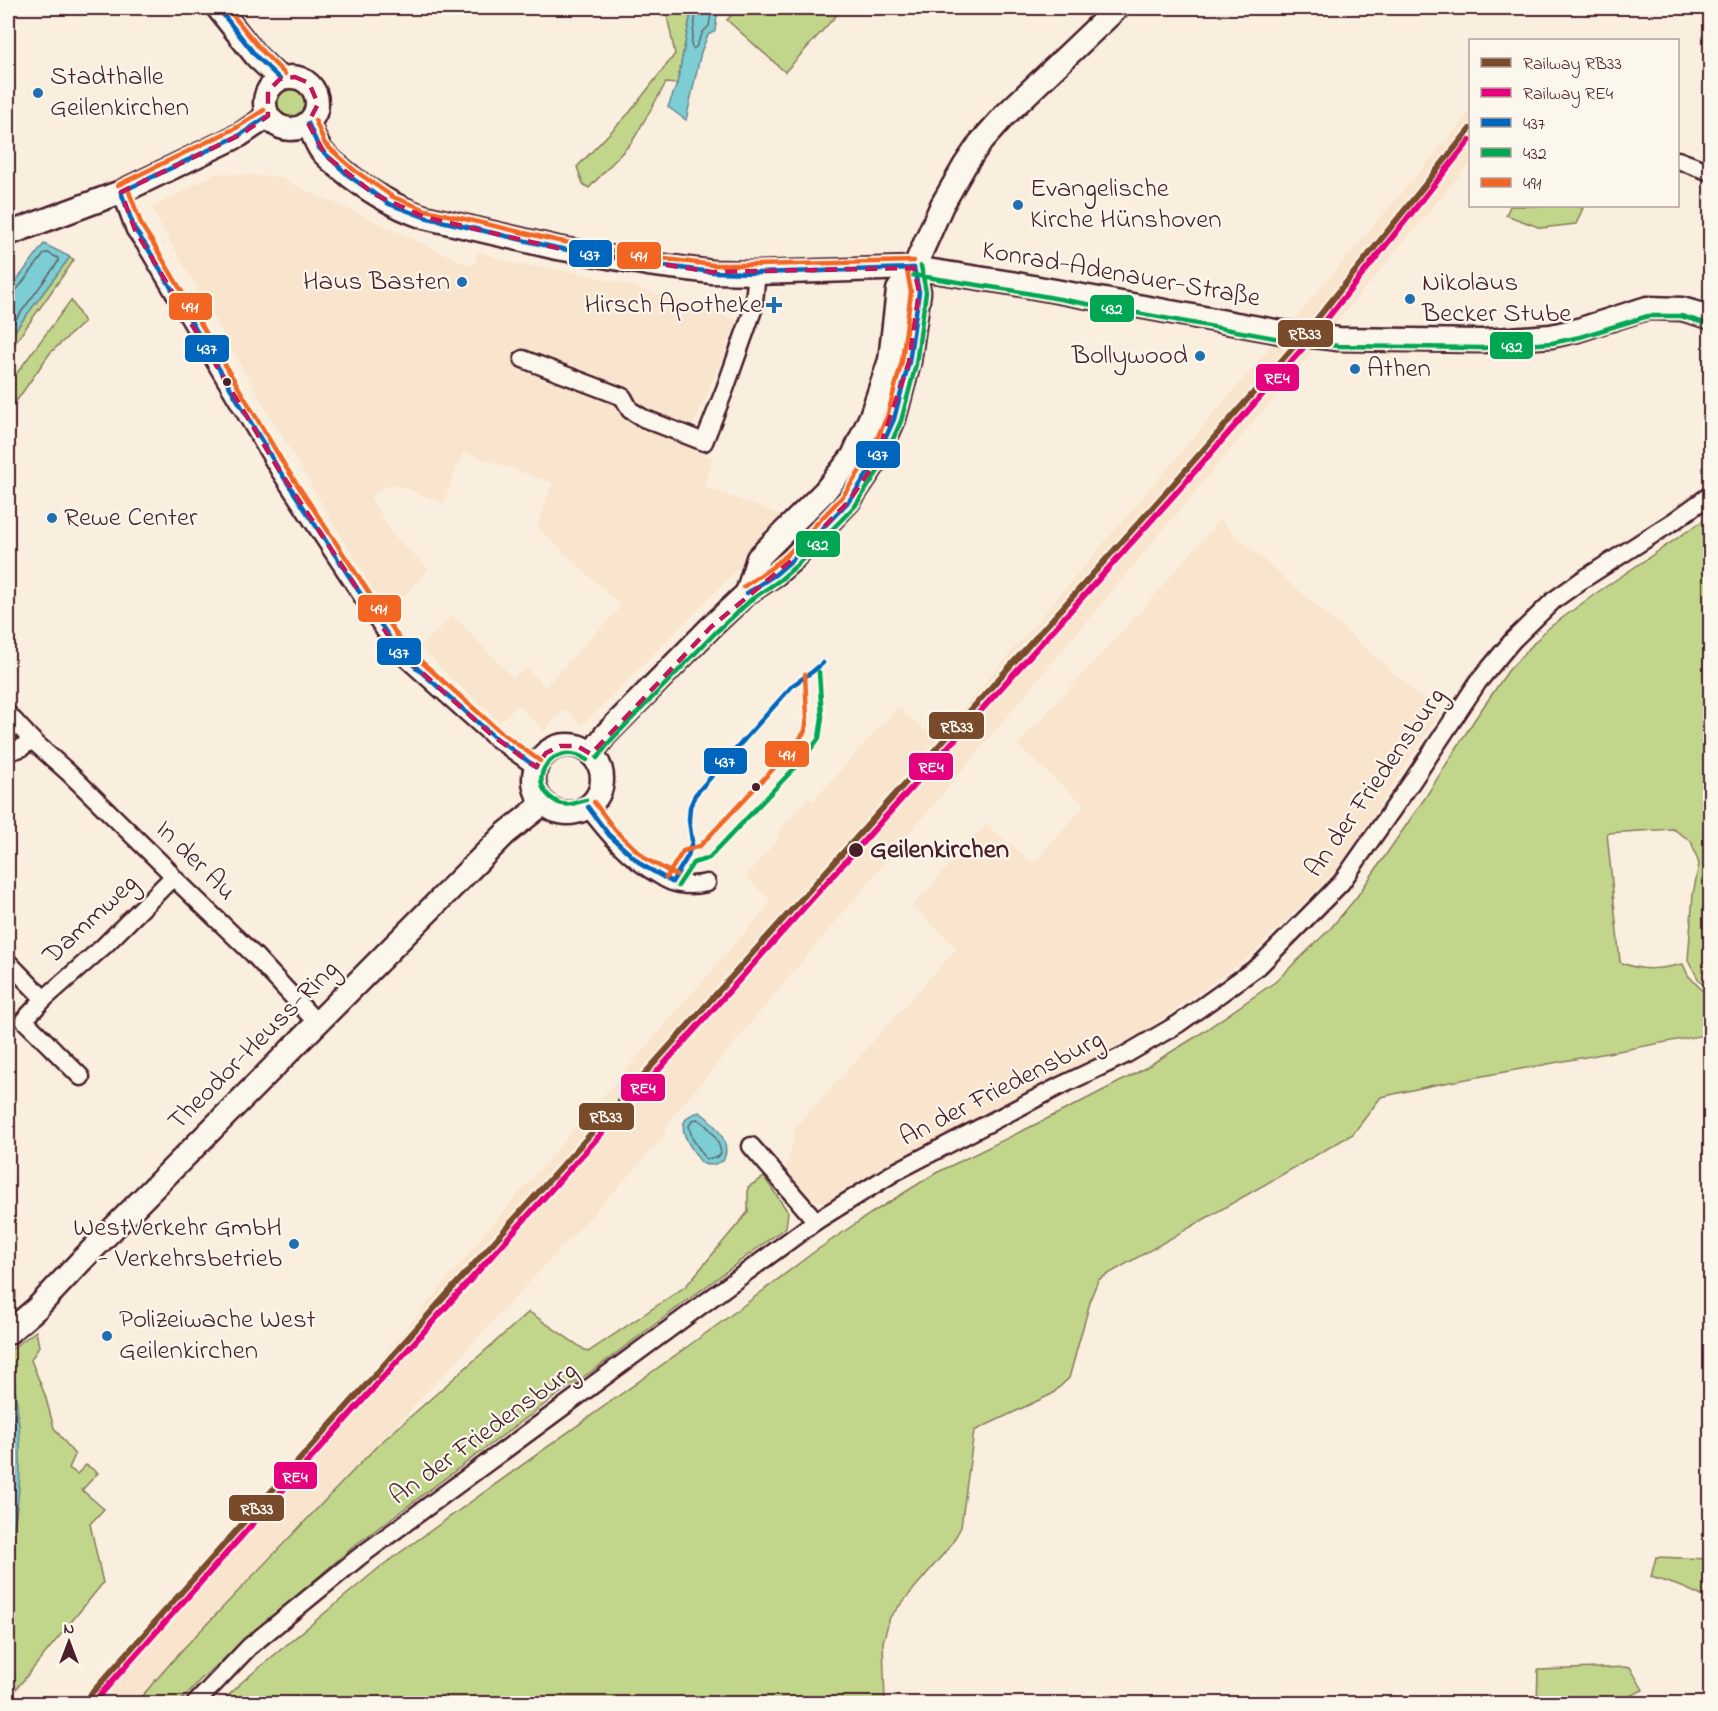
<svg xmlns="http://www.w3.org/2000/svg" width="1718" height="1711" viewBox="0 0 1718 1711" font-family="'Indie Flower',sans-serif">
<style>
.built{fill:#f9e5ce}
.green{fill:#c2d68b;stroke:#867a5b;stroke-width:1.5}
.water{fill:#7dced4;stroke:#698890;stroke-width:1.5}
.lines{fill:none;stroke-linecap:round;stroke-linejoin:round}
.shore{stroke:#5e656f;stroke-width:1.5}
.street-casing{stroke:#4a1f2b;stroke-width:21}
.secondary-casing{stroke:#4a1f2b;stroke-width:27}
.street{stroke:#fbf7ec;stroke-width:16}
.secondary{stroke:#fbf7ec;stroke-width:22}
.bus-1-casing{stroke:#fbf7ec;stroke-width:9}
.bus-2-casing{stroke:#fbf7ec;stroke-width:9}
.bus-3-casing{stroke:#fbf7ec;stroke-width:9}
.bus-1{stroke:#0065bd;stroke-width:4.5}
.bus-2{stroke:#00a651;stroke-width:4.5}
.bus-3{stroke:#f26522;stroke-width:4.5}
.rail-1-casing{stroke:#fbf7ec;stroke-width:10}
.rail-2-casing{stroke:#fbf7ec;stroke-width:10}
.rail-1{stroke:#7a4b2a;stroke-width:6}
.rail-2{stroke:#e5007d;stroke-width:6}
.marked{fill:none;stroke:#c2185b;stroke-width:4.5;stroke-dasharray:12 8;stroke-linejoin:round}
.poi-dot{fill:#1f6fb2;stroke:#fbf7ec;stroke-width:2}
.bus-dot{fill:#4a1f2b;stroke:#fbf7ec;stroke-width:2}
.labels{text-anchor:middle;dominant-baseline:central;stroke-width:4.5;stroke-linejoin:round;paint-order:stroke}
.poi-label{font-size:27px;fill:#4a1f2b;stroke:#fbf7ec;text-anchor:start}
.street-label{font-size:27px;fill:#4a1f2b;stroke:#fbf7ec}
.stop-label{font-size:27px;font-weight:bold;fill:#4a1f2b;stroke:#fbf7ec;text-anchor:start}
.line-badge{stroke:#fbf7ec;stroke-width:2}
.badge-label{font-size:16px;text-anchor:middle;font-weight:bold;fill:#fff}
</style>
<rect width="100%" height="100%" fill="#faefde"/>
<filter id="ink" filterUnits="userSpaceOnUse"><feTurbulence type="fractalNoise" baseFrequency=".0167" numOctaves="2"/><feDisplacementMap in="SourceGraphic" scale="12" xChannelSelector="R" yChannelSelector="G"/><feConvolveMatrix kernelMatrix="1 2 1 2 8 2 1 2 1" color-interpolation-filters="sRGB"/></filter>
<g filter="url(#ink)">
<g class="built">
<polygon points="1470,112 1470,163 670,1120 663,1139 376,1447 182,1650 135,1703 84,1704 231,1542 494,1222 771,902 745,876 780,837 777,833 809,798 813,801 897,707 936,738 943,732"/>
<polygon points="217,173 282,177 288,182 362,215 473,267 478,251 511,263 576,272 625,284 738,320 685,446 713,458 705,487 789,518 582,726 565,709 544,731 518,705 500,722 452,679 420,646 453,615 513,678 526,667 545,687 621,606 537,527 552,483 463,452 444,503 392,484 370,496 393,535 429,569 390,611 371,587 238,361 151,208"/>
<polygon points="1220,519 1234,534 1440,713 1338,869 1250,956 1144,1032 886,1166 826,1203 811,1199 785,1168 794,1139 794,1129 957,948 912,906 986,824 1033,863 1084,805 1017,745 1143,608"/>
</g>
<g class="green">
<polygon points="672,8 692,8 677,84 666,83 632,142 589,188 583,184 577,167 630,112 675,54 667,16"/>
<polygon points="738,8 843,8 785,72 727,20"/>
<circle cx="291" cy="105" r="16"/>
<polygon points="1510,206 1576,206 1583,208 1576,224 1541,228 1506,215"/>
<polygon points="70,257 74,260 10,350 11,367 8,372 8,340"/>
<polygon points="71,300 84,322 50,353 8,413 8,385"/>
<path d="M1710,516V990L1700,982L1688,960L1693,894L1699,864L1691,841L1673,829L1607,833L1620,962C1641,972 1661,969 1683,964L1688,975L1710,999V1034L1434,1085L1381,1097L1353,1134L1098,1280L1092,1295L1069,1378L1052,1394L974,1431L961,1527L951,1545L890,1617L883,1642L885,1703H221L243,1681L380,1567L723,1321L814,1252L870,1214L936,1173L1069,1108L1135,1074L1194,1038L1275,982L1330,929L1356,898L1425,798L1475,719L1508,671L1546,630L1595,594Z"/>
<polygon points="764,1177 788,1212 786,1227 595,1369 564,1390 354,1546 200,1680 179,1703 135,1704 182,1650 376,1447 529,1312 588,1352 686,1286 748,1212 748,1187"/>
<path d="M8,1274C14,1282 16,1288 16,1298L8,1305Z"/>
<path d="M36,1331L39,1346L31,1360L45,1395L54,1428L75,1455L69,1468L77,1474L86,1465L98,1473L82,1490L104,1509L90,1524L103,1583L8,1699V1550C26,1485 21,1417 9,1351Z"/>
<polygon points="1656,1557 1710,1559 1710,1610 1708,1610 1704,1597 1685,1588 1651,1577"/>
<polygon points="1630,1667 1643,1690 1614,1703 1537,1703 1538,1670"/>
</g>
<g class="water">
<polygon points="692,8 718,8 715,31 708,35 701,52 686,120 668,107 677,84"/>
<polygon points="44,244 70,257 8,340 8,292"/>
<path d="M700,1112C714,1123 733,1143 723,1161C717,1163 710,1167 704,1164C699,1162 696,1154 692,1149C682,1134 676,1117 700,1112Z"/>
<path d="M9,1351C21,1417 27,1485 8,1550V1352Z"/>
</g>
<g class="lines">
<g class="shore">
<polyline points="697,8 691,45 693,49 696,47 703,32 709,26 712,8"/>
<polyline points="8,295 15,292 45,253 48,253 58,258 58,262 8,330"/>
<path d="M697,1119C709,1125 719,1140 721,1153L718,1157L706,1159L692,1138L689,1126L693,1120Z"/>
<path d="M8,1376C16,1425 17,1479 8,1529"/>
</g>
<defs>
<g id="street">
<polyline points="1678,160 1710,172"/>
<polyline points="121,192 135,230 147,247 279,470 399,652 493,736 536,767"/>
<polyline points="523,359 623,397 630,410 643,418 704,442 725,389 753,310 757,273"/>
<polyline points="8,714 32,740 69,773 167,869 173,877 254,955 317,1023"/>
<polyline points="8,752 21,748 32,740"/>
<path d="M588,807C608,834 629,858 659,875C665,879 672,883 680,884C689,886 698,885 707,883"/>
<polyline points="8,962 44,999"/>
<polyline points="81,1077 24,1020 44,999 104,946 173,877"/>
<polyline points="751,1146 816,1221"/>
<polyline points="195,1704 249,1647 359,1557 816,1221 895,1172 1058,1087 1125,1055 1178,1024 1259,966 1341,883 1411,783 1478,682 1513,640 1554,600 1582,580 1674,521 1710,495"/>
</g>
<g id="secondary">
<polyline points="218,8 256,56 280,79"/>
<circle cx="291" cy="103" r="26"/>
<path d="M308,123C312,132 315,141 320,149C325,156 333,162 340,168C366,190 392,206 424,217L557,248L648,264L712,272L757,273L914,268L1011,283L1281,332L1338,339L1482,341L1551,336L1578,330L1647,308L1682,309L1710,317"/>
<polyline points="8,234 121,192 240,135 268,116"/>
<polyline points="747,593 758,558 825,491 853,456 871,416 890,360 898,290 914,268 942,205 965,165 980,143 1004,116 1117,8"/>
<circle cx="568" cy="779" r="34"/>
<polyline points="591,754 606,734 711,627 747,593 776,574 792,560 849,501 874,464 894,419 909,362 919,292 914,268"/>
<polyline points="8,1333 37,1308 81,1261 505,834 544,803"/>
</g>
</defs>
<use href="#street" class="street-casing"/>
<use href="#secondary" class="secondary-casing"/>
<use href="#street" class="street"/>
<use href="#secondary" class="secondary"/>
<defs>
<g id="bus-1">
<polyline points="218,8 256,56 280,79"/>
<polyline points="308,123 319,148 349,176 389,204 424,217 557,248 648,264 712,272 757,273 914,268"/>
<polyline points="121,192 135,230 147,247 279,470 399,652 493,736 536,767"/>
<polyline points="121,192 240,135 268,116"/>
<polyline points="747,593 776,574 792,560 849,501 874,464 894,419 909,362 919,292 914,268"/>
<polyline points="588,807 609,835 642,865 672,882"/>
<polyline points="672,882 688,856 692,841 689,820 690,807 695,795 793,685 812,672 823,663"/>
</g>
<g id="bus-2">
<polyline points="913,275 1010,290 1280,339 1338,346 1482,348 1552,343 1580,337 1648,316 1681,316 1708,324"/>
<polyline points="597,758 612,739 716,632 752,599 780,580 797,565 855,506 880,468 901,421 916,364 926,292 921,266"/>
<path d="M586,800C581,801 576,803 572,804C566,805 559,804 554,800C523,780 555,738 587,760"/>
<polyline points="678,886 693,863 709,858 804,758 819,738 822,717 819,672"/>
</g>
<g id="bus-3">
<polyline points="227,8 262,51 285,74"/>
<polyline points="315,120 325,144 354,170 393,197 426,210 559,241 649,257 713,265 757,265 914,261"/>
<polyline points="118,185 236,128 264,110"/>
<polyline points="128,189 142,226 153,243 285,466 405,647 498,730 540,761"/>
<polyline points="743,587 771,568 787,555 843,496 867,460 887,417 902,361 911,292 907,270"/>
<polyline points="594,802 615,830 646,859 676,875"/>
<polyline points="666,878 683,851 700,846 793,748 805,731 807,717 805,674"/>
</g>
</defs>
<use href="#bus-1" class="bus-1-casing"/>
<use href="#bus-2" class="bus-2-casing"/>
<use href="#bus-3" class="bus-3-casing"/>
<use href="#bus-1" class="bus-1"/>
<use href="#bus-2" class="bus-2"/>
<use href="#bus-3" class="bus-3"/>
<defs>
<polyline id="rail-1" points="82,1704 431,1312 1169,489 1304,335 1470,129"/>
<polyline id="rail-2" points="92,1704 437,1317 1175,494 1310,340 1470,140"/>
</defs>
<use href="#rail-1" class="rail-1-casing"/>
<use href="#rail-2" class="rail-2-casing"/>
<use href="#rail-1" class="rail-1"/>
<use href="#rail-2" class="rail-2"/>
</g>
</g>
<path class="marked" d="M295,77L309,83L318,104L308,123L326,156L374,194L424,217L557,248L712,272L914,268L919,292L909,362L874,464L849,501L792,560L711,627L591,754L577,746H560L546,753L536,767L493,736L399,652L279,470L135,230L121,192L240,135L268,116V91L280,79Z"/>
<g class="poi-dot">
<circle cx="38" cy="93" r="6"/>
<circle cx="1018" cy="205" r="6"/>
<circle cx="462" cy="282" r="6"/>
<circle cx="1410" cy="299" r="6"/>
<path d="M771 296h6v6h6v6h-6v6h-6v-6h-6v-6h6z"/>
<circle cx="1200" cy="356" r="6"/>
<circle cx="1355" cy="369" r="6"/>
<circle cx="52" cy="518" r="6"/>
<circle cx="294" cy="1244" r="6"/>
<circle cx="107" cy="1336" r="6"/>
</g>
<g class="bus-dot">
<circle cx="227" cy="382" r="5"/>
<circle cx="756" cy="787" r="5"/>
<circle cx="856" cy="850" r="8"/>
</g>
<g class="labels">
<g class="poi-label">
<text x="50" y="77">Stadthalle<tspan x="50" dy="31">Geilenkirchen</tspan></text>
<text x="1030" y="189">Evangelische<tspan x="1030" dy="31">Kirche Hünshoven</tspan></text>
<text x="450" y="282" text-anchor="end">Haus Basten</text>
<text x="1422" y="283">Nikolaus<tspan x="1422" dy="31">Becker Stube</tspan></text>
<text x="762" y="305" text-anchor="end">Hirsch Apotheke</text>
<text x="1188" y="356" text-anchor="end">Bollywood</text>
<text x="1367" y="369">Athen</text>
<text x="64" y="518">Rewe Center</text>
<text x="282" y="1228" text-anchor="end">WestVerkehr GmbH<tspan x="282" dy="31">- Verkehrsbetrieb</tspan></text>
<text x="119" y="1320">Polizeiwache West<tspan x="119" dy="31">Geilenkirchen</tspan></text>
</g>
<g class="street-label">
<text transform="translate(1121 275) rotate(10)">Konrad-Adenauer-Straße</text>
<text transform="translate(1376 783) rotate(-55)">An der Friedensburg</text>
<text transform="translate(195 861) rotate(45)">In der Au</text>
<text transform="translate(91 920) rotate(-43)">Dammweg</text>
<text transform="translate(254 1046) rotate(-45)">Theodor-Heuss-Ring</text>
<text transform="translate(1002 1089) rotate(-27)">An der Friedensburg</text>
<text transform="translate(484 1434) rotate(-36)">An der Friedensburg</text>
</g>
<g class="stop-label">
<text x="870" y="850">Geilenkirchen</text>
</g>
</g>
<g class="line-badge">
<rect x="568" y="239" width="45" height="29" rx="6" fill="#0065bd"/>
<rect x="616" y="241" width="46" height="29" rx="6" fill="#f26522"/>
<rect x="168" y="292" width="45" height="29" rx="6" fill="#f26522"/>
<rect x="1089" y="294" width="46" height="29" rx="6" fill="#00a651"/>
<rect x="1277" y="319" width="57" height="29" rx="6" fill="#7a4b2a"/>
<rect x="1489" y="331" width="45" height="29" rx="6" fill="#00a651"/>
<rect x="184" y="334" width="46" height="29" rx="6" fill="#0065bd"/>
<rect x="1255" y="363" width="45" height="29" rx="6" fill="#e5007d"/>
<rect x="855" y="440" width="46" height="29" rx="6" fill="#0065bd"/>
<rect x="795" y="530" width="46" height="28" rx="6" fill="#00a651"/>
<rect x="357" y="594" width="45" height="29" rx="6" fill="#f26522"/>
<rect x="376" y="637" width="46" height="29" rx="6" fill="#0065bd"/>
<rect x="928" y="711" width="57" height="29" rx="6" fill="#7a4b2a"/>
<rect x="764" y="740" width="46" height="28" rx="6" fill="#f26522"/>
<rect x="703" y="747" width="45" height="28" rx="6" fill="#0065bd"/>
<rect x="908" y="752" width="46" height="29" rx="6" fill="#e5007d"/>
<rect x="620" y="1073" width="46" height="29" rx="6" fill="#e5007d"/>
<rect x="578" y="1102" width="57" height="29" rx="6" fill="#7a4b2a"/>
<rect x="273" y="1461" width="45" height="29" rx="6" fill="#e5007d"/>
<rect x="228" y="1494" width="57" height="28" rx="6" fill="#7a4b2a"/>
</g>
<g class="badge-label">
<text x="590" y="260">437</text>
<text x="639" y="261">491</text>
<text x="190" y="312">491</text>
<text x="1112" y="314">432</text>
<text x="1305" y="339">RB33</text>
<text x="1512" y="352">432</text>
<text x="207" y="354">437</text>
<text x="1277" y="383">RE4</text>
<text x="878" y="460">437</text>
<text x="818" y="550">432</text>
<text x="379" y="614">491</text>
<text x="399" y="658">437</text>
<text x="957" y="732">RB33</text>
<text x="787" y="760">491</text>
<text x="725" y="767">437</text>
<text x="931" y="772">RE4</text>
<text x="643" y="1093">RE4</text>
<text x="606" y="1122">RB33</text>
<text x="295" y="1482">RE4</text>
<text x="257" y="1514">RB33</text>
</g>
<rect width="1718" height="1711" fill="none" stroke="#fbf7ec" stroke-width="30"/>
<rect x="15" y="15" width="1688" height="1681" fill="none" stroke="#4a1f2b" stroke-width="2" filter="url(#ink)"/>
<rect x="1469" y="39" width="210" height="168" fill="#fbf7ec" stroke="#b4a19f" stroke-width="1.5"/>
<rect x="1481" y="58" width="30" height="9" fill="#7a4b2a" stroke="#b4a19f" stroke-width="1.5"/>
<text x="1523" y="69" font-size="18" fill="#4a1f2b">Railway RB33</text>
<rect x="1481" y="88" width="30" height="9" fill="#e5007d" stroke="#b4a19f" stroke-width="1.5"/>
<text x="1523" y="99" font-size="18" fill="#4a1f2b">Railway RE4</text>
<rect x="1481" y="118" width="30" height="9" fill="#0065bd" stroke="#b4a19f" stroke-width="1.5"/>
<text x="1523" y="129" font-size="18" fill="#4a1f2b">437</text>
<rect x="1481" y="148" width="30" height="9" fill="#00a651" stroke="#b4a19f" stroke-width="1.5"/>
<text x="1523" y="159" font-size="18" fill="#4a1f2b">432</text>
<rect x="1481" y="178" width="30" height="9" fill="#f26522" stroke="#b4a19f" stroke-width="1.5"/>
<text x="1523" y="189" font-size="18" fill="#4a1f2b">491</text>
<g transform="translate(69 1642)" stroke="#fbf7ec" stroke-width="4.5" paint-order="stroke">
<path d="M0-4.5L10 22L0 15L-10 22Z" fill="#4a1f2b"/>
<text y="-9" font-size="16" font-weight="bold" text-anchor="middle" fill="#4a1f2b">N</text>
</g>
</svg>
